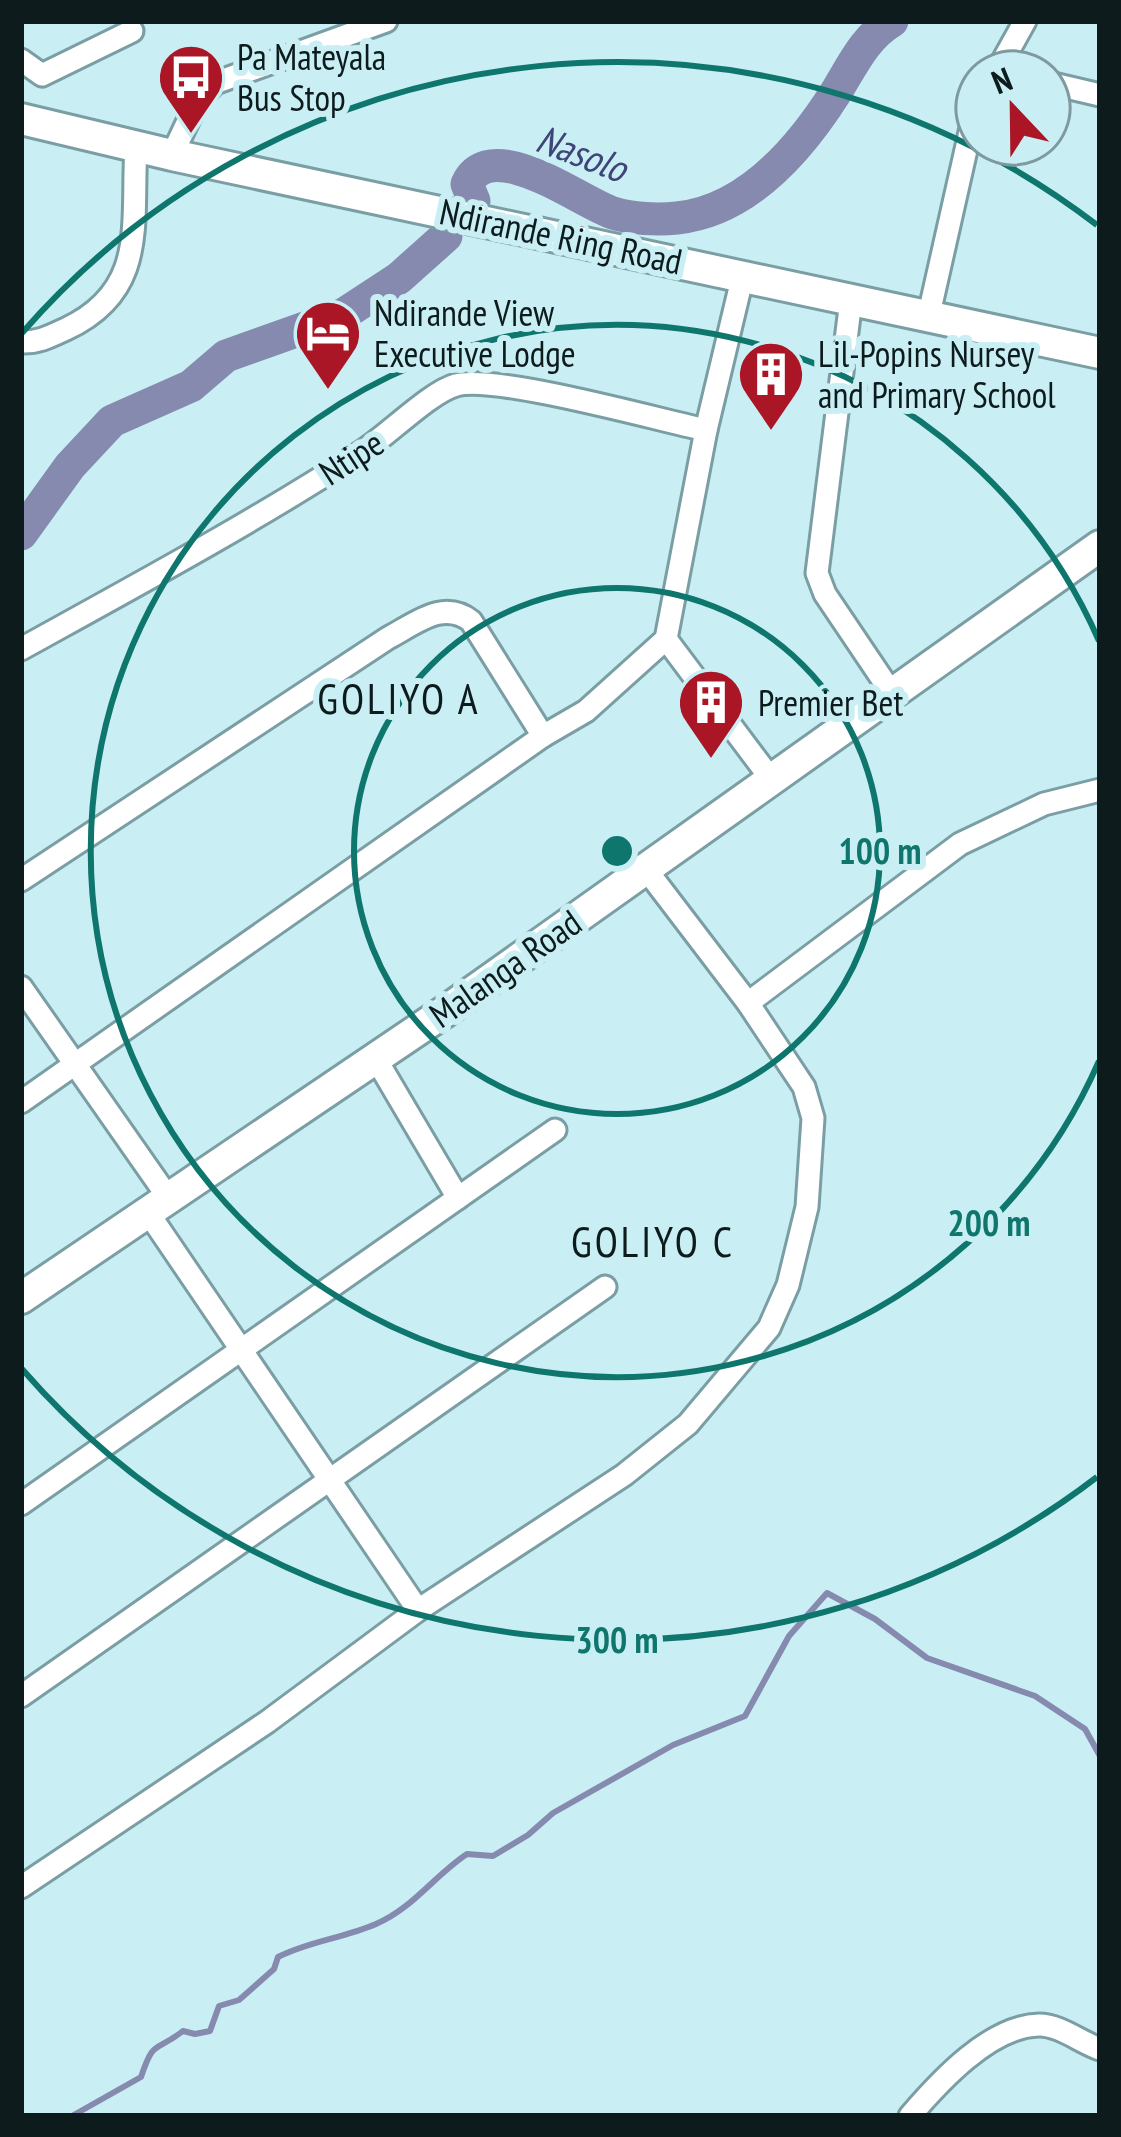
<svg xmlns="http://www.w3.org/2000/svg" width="1121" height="2137" viewBox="0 0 1121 2137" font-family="'PT Sans Narrow',sans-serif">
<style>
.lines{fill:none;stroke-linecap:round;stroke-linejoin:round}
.stream{stroke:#858aae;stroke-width:6}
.river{stroke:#858aae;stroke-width:33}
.street-casing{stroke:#7a9ea4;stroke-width:27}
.secondary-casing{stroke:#7a9ea4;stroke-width:36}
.street{stroke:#fff;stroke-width:21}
.secondary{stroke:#fff;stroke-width:30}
.ring{fill:none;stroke:#0f766e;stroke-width:6}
.labels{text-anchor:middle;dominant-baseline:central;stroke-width:12;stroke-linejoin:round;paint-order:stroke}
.poi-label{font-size:36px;fill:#0d1b1d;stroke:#c9eff5;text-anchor:start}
.street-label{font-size:36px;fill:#0d1b1d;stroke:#c9eff5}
.water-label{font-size:39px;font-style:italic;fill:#404477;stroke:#c9eff5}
.quarter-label{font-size:42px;letter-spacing:3px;fill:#0d1b1d;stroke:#c9eff5}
.centre{fill:#0f766e;stroke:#c9eff5;stroke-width:6}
.ring-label{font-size:36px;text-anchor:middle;font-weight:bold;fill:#0f766e;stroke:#c9eff5;stroke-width:12;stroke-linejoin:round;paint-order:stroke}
</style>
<rect width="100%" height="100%" fill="#c9eff5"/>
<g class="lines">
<g class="stream">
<polyline points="446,236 448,231"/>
<path d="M72,2116L141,2077C154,2038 155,2053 183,2031L195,2034L210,2031L219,2006L239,2000L274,1969L278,1957C309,1941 344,1938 376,1924C412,1909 435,1875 467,1854L493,1856L528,1835L553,1813L673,1745L745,1716L789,1636L827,1593L875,1619L927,1658L1035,1696L1085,1729L1100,1756"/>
</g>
<g class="river">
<path d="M474,201L467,184C491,133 580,202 613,213C632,219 658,220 677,218C747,211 800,149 836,92C852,66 865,37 892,21"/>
<polyline points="21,534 70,466 112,421 191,386 226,356 344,314 399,278 446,236"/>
</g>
<defs>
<g id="street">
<polyline points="21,60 42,75 132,31"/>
<polyline points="1001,64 1025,21"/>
<polyline points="1049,83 1100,95"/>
<polyline points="172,155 197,102 215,83 386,21"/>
<polyline points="851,300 817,573 825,594 893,695"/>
<polyline points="929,314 977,101"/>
<path d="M21,342C38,343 51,336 66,329C149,290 131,222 136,147"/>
<polyline points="666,639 771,779"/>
<path d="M21,649C135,586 250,524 360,453C386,437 430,392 456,385C494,374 659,420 706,430"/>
<path d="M21,880L388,638C415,624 443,599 471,621L543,736"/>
<polyline points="21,987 170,1200"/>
<polyline points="748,1003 960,844 1044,804 1100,790"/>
<polyline points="376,1059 458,1198"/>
<polyline points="21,1102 543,736 586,711 666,639 706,430 743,275"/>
<polyline points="149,1214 418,1610"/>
<polyline points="21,1504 555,1130"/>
<polyline points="21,1696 605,1287"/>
<polyline points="21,1887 267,1722 418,1610 624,1475 688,1424 769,1328 788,1285 807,1207 813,1118 804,1087 748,1003 645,868"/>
<path d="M910,2116C939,2082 990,2026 1039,2025C1060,2025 1080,2042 1100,2049"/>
</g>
<g id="secondary">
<polyline points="21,119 172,155 1100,353"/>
<polyline points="21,1298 450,1008 1100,546"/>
</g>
</defs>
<use href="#street" class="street-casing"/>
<use href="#secondary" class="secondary-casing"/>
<use href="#street" class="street"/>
<use href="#secondary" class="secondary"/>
</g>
<g class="ring">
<circle cx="617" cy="851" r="263"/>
<path d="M1099 1061A526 526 0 1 1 1099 641"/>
<path d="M1097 1477A789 789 0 0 1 22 1369M22 333A789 789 0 0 1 1097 225"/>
</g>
<defs>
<symbol id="bus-pin" viewBox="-11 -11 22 30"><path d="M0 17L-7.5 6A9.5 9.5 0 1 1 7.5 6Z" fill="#ab1627" stroke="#c9eff5"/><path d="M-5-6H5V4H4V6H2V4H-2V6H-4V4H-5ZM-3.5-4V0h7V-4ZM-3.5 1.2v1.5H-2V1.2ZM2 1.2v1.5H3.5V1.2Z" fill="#fff"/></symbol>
<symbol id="hotel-pin" viewBox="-11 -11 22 30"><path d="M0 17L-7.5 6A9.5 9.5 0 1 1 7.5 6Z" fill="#ab1627" stroke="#c9eff5"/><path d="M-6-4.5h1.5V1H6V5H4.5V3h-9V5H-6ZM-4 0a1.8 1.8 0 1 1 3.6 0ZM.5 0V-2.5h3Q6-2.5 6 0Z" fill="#fff"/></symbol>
<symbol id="building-pin" viewBox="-11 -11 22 30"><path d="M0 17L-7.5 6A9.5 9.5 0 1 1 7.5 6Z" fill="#ab1627" stroke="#c9eff5"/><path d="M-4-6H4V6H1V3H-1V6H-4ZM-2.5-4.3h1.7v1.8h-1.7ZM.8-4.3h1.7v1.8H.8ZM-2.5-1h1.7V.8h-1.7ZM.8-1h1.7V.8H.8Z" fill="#fff"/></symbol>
</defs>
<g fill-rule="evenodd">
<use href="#bus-pin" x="153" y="39" width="76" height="104"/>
<use href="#hotel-pin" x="290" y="295" width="76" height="104"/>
<use href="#building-pin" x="733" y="336" width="76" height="104"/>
<use href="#building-pin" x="673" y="664" width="76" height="104"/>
</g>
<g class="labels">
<g class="poi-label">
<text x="237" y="56">Pa Mateyala<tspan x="237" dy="41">Bus Stop</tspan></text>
<text x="374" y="312">Ndirande View<tspan x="374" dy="41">Executive Lodge</tspan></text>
<text x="818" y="353">Lil-Popins Nursey<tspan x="818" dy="41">and Primary School</tspan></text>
<text x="758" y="702">Premier Bet</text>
</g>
<g class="street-label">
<text transform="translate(561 236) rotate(12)">Ndirande Ring Road</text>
<text transform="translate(351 457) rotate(-33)">Ntipe</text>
<text transform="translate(505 968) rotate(-35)">Malanga Road</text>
</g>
<g class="water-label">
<text transform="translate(582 153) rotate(21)">Nasolo</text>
</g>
<g class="quarter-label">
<text x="399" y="698">GOLIYO A</text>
<text x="653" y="1241">GOLIYO C</text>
</g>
</g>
<circle cx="617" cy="851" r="18" class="centre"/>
<g class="ring-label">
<text x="880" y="864">100 m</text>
<text x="989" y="1236">200 m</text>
<text x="617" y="1653">300 m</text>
</g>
<rect width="1121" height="2137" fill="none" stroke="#0d1b1d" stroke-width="48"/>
<g transform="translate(1013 108) rotate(338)"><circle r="57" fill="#c9eff5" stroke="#7e9a9f" stroke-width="3"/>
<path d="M0-9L21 45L0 30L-21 45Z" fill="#ab1627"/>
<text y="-18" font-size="33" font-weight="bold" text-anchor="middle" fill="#0d1b1d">N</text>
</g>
</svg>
